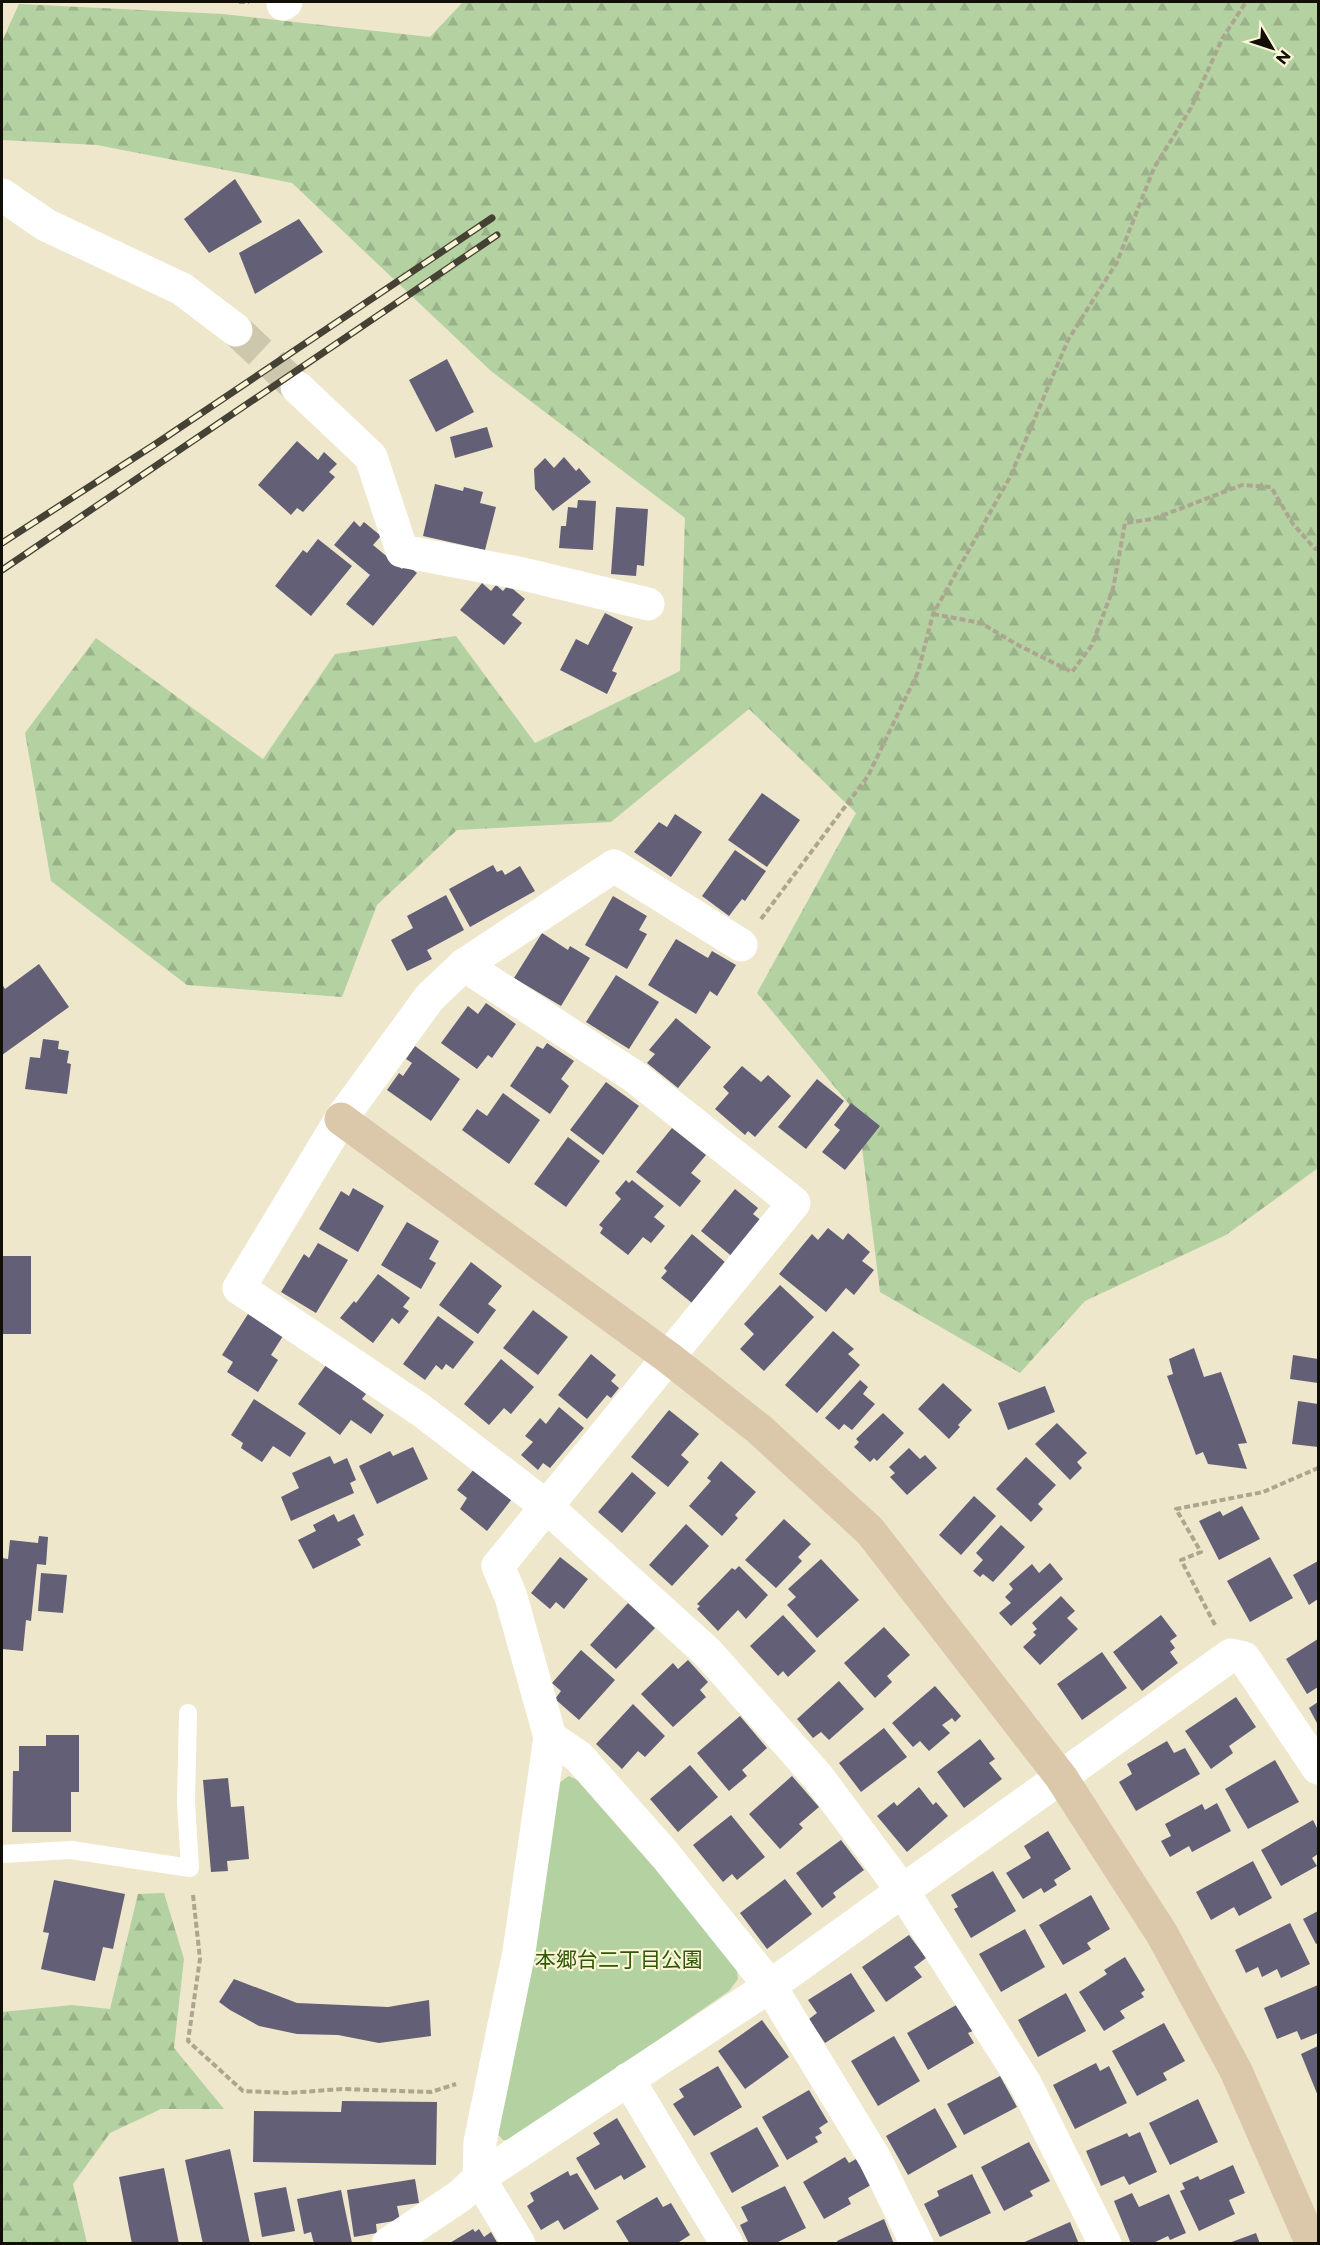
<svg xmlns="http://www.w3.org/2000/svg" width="1320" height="2245" viewBox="0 0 1320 2245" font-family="Montserrat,'Noto Sans JP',sans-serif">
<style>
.forest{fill:url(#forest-firs)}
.park{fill:#b3d1a1}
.building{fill:#625f77}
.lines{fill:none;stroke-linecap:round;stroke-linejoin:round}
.street-tunnel{stroke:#cdc7ad;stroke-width:33;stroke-dasharray:33 16;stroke-linecap:butt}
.path{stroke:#aca690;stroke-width:4;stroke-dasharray:6 3;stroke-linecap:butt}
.lane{stroke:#fff;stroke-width:18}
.street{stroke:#fff;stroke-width:33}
.secondary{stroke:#dbc8ab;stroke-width:33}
.rail-casing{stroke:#454134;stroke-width:7}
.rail{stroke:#fbf5d8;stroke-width:4.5;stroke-dasharray:14;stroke-linecap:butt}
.labels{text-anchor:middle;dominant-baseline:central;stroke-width:4.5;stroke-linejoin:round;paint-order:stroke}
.park-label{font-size:21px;fill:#305805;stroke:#fbf5d8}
</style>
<defs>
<pattern id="forest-firs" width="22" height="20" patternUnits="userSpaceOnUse" patternTransform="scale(1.5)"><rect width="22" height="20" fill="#b3d1a1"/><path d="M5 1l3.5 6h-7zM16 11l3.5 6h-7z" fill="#99b289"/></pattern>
</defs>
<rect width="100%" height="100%" fill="#eee7cb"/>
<g class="forest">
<polygon points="463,2 1318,2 1318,1168 1226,1235 1085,1301 1020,1373 880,1292 858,1115 757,993 856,813 749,709 611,822 457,830 377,905 342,997 187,985 51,881 25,733 96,638 263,759 335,654 456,636 535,743 680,671 685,518 491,371 292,183 97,145 2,140 2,41 19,4 223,14 430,37"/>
<polygon points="164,1893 184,1959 174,2048 224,2109 161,2109 110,2133 73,2184 87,2243 2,2243 2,2012 72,2005 110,2009 138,1894"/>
</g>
<polygon class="park" points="569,1776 587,1785 736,1964 738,1979 729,1991 514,2140 503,2140 491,2127 553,1787"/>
<g class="building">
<polygon points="235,179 262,222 209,253 184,219"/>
<polygon points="299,219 323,252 255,294 239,253"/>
<polygon points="447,359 474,412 436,432 409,380"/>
<polygon points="487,427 493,447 455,458 450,437"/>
<polygon points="297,441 318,460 324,452 337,464 329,472 335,477 303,512 297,508 291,515 258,485"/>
<polygon points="564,457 576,471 579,468 591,482 553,511 535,489 534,469 545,458 554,468"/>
<polygon points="435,484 463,491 464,487 483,492 480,503 496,507 485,550 423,536"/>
<polygon points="578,500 596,501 593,550 559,548 561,526 566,526 568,507 577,508"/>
<polygon points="616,507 648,509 644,566 637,565 636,576 611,574"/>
<polygon points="354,521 360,527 364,522 381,536 373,545 402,569 406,564 417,573 373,626 346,604 370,575 334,545"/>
<polygon points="318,539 352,566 311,616 275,586 303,550 307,553"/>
<polygon points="482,583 491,591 496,585 503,591 508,585 525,599 512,615 522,623 504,645 460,610"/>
<polygon points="605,613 633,627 612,671 617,673 607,694 560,670 576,639 588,645"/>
<polygon points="762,793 800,820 767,867 728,840"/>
<polygon points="675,814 702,832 671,877 634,852 659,822 667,827"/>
<polygon points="735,850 766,871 745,901 742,899 729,916 702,896"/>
<polygon points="493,865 497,872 502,870 505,875 520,866 535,891 470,927 449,889"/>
<polygon points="446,895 464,930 427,950 432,959 407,971 391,940 413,928 407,916"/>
<polygon points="613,896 647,916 639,930 647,934 627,969 585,945"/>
<polygon points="542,933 568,950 570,946 590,958 561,1006 514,978"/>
<polygon points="676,939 708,958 712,951 736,965 717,996 710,991 696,1014 648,985"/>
<polygon points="39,964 69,1007 2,1055 2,984 5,989"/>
<polygon points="616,975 659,1002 629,1049 586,1022"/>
<polygon points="486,1003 516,1024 492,1058 488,1055 477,1069 441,1043 468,1006 478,1014"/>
<polygon points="676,1018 711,1047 678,1088 647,1063 655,1054 649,1050"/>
<polygon points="43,1039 59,1041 58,1049 69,1051 67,1063 71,1064 67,1094 25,1089 30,1057 40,1058"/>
<polygon points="547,1043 574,1061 561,1079 569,1086 550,1114 510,1086 537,1046 543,1049"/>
<polygon points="415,1046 460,1079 431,1121 387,1090 399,1073 403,1076 412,1063 406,1059"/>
<polygon points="742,1066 761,1082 768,1075 791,1096 755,1137 748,1131 745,1135 715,1109 729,1093 723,1087"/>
<polygon points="817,1079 844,1101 806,1149 778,1127"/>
<polygon points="606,1082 639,1106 603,1155 570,1130"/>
<polygon points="503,1093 540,1120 509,1164 462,1130 477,1109 487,1116"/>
<polygon points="851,1103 880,1126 845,1170 822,1152 840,1130 834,1125"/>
<polygon points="672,1128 706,1155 691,1173 701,1181 680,1207 636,1172"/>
<polygon points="568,1137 600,1161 566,1207 534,1184"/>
<polygon points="626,1180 629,1183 632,1180 664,1206 654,1217 665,1226 651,1243 643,1237 628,1255 600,1233 603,1228 599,1225 621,1199 615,1193"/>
<polygon points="353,1188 384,1206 358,1252 319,1229 341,1191 349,1196"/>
<polygon points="735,1189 758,1208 753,1214 763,1222 734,1258 701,1231"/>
<polygon points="407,1222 439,1241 429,1259 436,1263 421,1289 381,1265"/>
<polygon points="828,1228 843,1240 848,1233 870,1252 862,1261 874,1270 854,1295 846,1288 826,1312 779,1274 812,1234 818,1240"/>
<polygon points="692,1234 726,1263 692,1303 661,1278 667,1271 664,1268"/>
<polygon points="318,1243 348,1260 316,1313 281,1292 304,1254 309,1258"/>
<rect x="2" y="1256" width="29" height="78"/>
<polygon points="471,1262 502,1286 488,1304 496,1310 478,1334 439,1305"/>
<polygon points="378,1274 410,1298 403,1307 409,1311 399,1324 392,1318 373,1343 340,1318 354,1301 356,1303"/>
<polygon points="780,1285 814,1317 764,1371 740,1349 754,1334 744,1324"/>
<polygon points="533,1310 568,1337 538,1375 503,1348"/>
<polygon points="248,1314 283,1336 271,1355 278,1360 258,1392 227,1372 233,1362 222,1355"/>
<polygon points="438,1316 474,1342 453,1369 446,1364 442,1370 436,1365 425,1380 403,1364"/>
<polygon points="833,1331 854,1349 848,1354 860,1365 817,1413 785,1385"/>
<polygon points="1194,1348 1204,1377 1221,1372 1247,1443 1238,1444 1247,1469 1208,1464 1203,1452 1196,1455 1167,1376 1173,1374 1169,1359"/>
<polygon points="591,1354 616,1375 611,1381 619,1388 611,1398 607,1395 587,1419 558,1395"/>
<polygon points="1293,1355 1318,1359 1318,1383 1290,1379"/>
<polygon points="501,1359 534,1387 511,1414 504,1408 489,1425 464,1404"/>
<polygon points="326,1365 366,1394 362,1399 384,1415 371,1434 351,1420 340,1435 298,1404"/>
<polygon points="860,1380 868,1387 863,1394 875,1404 852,1430 844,1424 839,1430 825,1418"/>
<polygon points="943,1383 972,1410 958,1425 960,1427 949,1439 918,1409"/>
<polygon points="1045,1386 1055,1412 1008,1430 998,1403"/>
<polygon points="254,1399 306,1433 290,1457 273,1446 262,1462 241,1448 243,1443 231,1435"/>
<polygon points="1298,1401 1318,1404 1318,1447 1292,1444"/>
<polygon points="559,1407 584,1428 550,1468 543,1463 538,1470 521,1455 533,1442 525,1436 540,1418 546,1424"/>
<polygon points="669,1410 699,1434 681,1455 689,1462 668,1487 631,1457"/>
<polygon points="883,1413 904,1433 877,1461 874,1458 870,1462 854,1447 859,1442 856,1439"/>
<polygon points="1057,1423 1087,1453 1077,1462 1082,1468 1070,1480 1035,1444"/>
<polygon points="413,1447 428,1479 377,1504 359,1466 390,1451 393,1456"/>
<polygon points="909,1448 920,1459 925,1455 937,1468 907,1495 890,1477 895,1473 889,1467"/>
<polygon points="330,1456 334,1464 347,1458 356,1480 350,1483 354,1493 291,1521 281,1497 299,1488 292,1473"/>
<polygon points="1026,1457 1056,1485 1038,1504 1043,1509 1031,1522 996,1489"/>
<polygon points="721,1461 756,1492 735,1515 738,1518 722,1536 689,1506 711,1481 707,1478"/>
<polygon points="474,1469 512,1499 487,1531 460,1509 467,1498 457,1490"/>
<polygon points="632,1472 656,1493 622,1533 598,1512"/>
<polygon points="974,1496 996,1516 961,1555 939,1535"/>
<polygon points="1242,1506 1260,1539 1219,1560 1199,1521 1220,1511 1223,1516"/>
<polygon points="334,1514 338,1522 354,1514 364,1535 357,1539 361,1545 313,1569 298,1540 316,1531 313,1525"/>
<polygon points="784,1519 811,1544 798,1557 802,1561 776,1588 745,1560"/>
<polygon points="686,1524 709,1546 672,1586 649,1565"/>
<polygon points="1001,1525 1025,1547 993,1582 983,1574 980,1577 973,1571 983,1560 976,1553"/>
<polygon points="39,1536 48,1537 46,1565 37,1564 31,1621 26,1620 23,1651 2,1649 2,1558 8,1559 10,1540 38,1543"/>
<polygon points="560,1557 588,1579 564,1609 556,1602 550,1609 531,1593"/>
<polygon points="1270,1557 1293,1598 1250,1622 1227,1581"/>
<polygon points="821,1559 859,1600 817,1638 787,1605 796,1597 788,1589"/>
<polygon points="1318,1561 1318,1599 1309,1605 1293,1575"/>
<polygon points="1050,1563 1063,1579 1011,1626 999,1613 1011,1603 1005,1597 1013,1589 1009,1584 1032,1564 1039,1573"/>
<polygon points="739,1566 768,1595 746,1619 738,1610 718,1631 697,1609 700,1606 697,1604 732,1568 735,1570"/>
<polygon points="41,1573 67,1575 63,1613 38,1611"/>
<polygon points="1061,1596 1075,1611 1067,1618 1078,1629 1040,1665 1023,1647 1036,1635 1033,1632 1037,1629 1032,1623"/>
<polygon points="628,1603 655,1628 616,1669 590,1645"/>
<polygon points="783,1615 816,1651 788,1677 783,1671 778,1676 750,1646"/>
<polygon points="1161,1615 1177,1636 1170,1641 1175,1648 1170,1652 1178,1663 1142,1691 1113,1652"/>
<polygon points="884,1627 910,1655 887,1676 892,1682 875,1698 844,1663"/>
<polygon points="1318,1639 1318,1687 1307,1694 1286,1659"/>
<polygon points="581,1650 615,1680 579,1720 555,1699 561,1691 552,1683"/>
<polygon points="1102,1652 1127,1688 1082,1720 1057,1684"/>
<polygon points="688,1660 708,1682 700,1690 706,1697 673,1727 641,1694 673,1663 678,1669"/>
<polygon points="839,1681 864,1709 829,1740 821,1732 813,1738 797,1719"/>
<polygon points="935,1686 961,1716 955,1722 952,1718 942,1725 950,1733 929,1751 920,1741 913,1747 892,1723"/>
<polygon points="1236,1697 1256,1727 1229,1746 1233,1753 1211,1769 1185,1731"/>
<polygon points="1318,1702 1318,1725 1309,1708"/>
<polygon points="633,1704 665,1736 645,1757 638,1751 622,1769 596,1744"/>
<polygon points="740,1716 767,1748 742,1770 747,1776 729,1791 697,1753"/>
<polygon points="884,1728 907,1757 861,1792 839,1763"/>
<polygon points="46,1735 79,1735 79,1792 71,1792 71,1832 12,1832 13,1771 19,1771 19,1746 46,1746"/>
<polygon points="980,1739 995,1759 989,1763 1002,1779 964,1808 937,1772"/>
<polygon points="1167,1741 1174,1753 1185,1748 1200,1774 1136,1811 1119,1782 1132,1774 1127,1764"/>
<polygon points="1275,1760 1299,1802 1248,1829 1225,1789"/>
<polygon points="690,1765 718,1797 678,1832 650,1799"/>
<polygon points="792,1776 819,1807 799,1824 803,1828 780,1849 749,1814"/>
<polygon points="228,1778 231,1807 244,1806 249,1859 227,1861 228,1871 211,1872 203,1780"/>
<polygon points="919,1787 933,1805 936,1802 948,1816 907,1852 877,1816 894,1802 897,1806"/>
<polygon points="1217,1803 1231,1831 1192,1852 1189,1846 1170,1857 1161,1841 1171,1836 1165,1824 1202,1804 1205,1810"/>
<polygon points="731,1815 765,1857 737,1880 732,1874 723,1882 693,1845"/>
<polygon points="1313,1820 1318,1830 1318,1854 1312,1858 1317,1866 1281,1886 1261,1850"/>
<polygon points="1048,1831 1071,1869 1054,1880 1057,1885 1044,1893 1041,1888 1023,1899 1006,1873 1031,1858 1024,1846"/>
<polygon points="841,1840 864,1870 833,1893 836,1897 822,1908 796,1873"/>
<polygon points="1253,1861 1272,1898 1239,1916 1234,1907 1211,1920 1196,1892"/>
<polygon points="993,1871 1016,1911 971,1938 954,1909 958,1907 951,1895"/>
<polygon points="785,1879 812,1914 767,1949 740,1913"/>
<polygon points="54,1880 125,1894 113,1949 103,1947 95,1981 41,1969 49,1933 43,1932"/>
<polygon points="1091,1895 1110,1929 1087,1943 1091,1949 1063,1965 1039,1925"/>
<polygon points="1318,1911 1318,1943 1316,1944 1303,1919"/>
<polygon points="1290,1923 1310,1964 1281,1978 1277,1969 1262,1977 1258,1967 1246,1973 1235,1950"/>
<polygon points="1025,1929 1045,1967 1001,1992 979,1954"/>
<polygon points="909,1935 926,1958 914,1967 922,1977 886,2002 862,1967"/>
<polygon points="1125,1957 1145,1990 1141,1993 1144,1997 1120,2011 1125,2018 1104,2031 1079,1992 1107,1974 1104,1970"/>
<polygon points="851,1973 875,2011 825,2043 809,2019 817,2013 808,2000"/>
<polygon points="234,1979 297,2003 388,2007 429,2000 431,2036 379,2043 338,2035 297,2034 259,2026 230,2010 219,2002"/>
<polygon points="1318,1985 1318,2033 1301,2040 1297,2031 1277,2039 1264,2008"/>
<polygon points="1066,1993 1086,2031 1038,2057 1018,2020"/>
<polygon points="958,2004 973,2031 968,2033 974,2043 928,2070 907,2033"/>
<polygon points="762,2020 789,2057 745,2089 718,2051"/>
<polygon points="1164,2023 1185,2061 1163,2073 1167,2080 1137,2096 1112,2051"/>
<polygon points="894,2036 920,2081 878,2106 851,2061"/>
<polygon points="1318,2046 1318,2096 1301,2054"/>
<polygon points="1096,2063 1100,2071 1109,2066 1127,2103 1075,2129 1053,2085"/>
<polygon points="718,2066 742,2107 694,2136 673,2104 684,2097 679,2089"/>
<polygon points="1000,2076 1017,2107 964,2135 947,2104"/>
<polygon points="809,2090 828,2122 819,2128 822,2133 815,2137 818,2142 787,2160 762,2117"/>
<polygon points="1198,2099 1218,2142 1170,2165 1149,2123"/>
<polygon points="342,2101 437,2102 436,2165 253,2162 254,2111 341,2112"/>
<polygon points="935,2108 957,2147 908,2175 886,2136"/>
<polygon points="617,2118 646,2167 624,2180 621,2175 595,2190 576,2158 600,2144 593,2133"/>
<polygon points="757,2127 779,2166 732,2193 710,2153"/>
<polygon points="1140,2132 1157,2172 1129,2185 1124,2176 1101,2186 1086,2151 1127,2133 1129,2137"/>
<polygon points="1029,2142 1050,2181 1030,2191 1033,2196 1004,2211 981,2167"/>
<polygon points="230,2149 250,2244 203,2244 185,2160"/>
<polygon points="845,2157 849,2163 856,2159 871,2185 848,2198 851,2204 824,2219 803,2182"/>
<polygon points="1233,2165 1245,2193 1229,2200 1235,2214 1199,2231 1180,2191 1185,2189 1182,2183 1198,2176 1200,2180"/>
<polygon points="164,2168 179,2244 132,2244 119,2177"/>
<polygon points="568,2171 570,2176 577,2173 599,2209 564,2230 558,2220 541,2230 527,2206 534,2201 530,2193"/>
<polygon points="972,2174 991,2213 940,2237 924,2204 939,2196 937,2191"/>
<polygon points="415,2179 419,2203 397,2206 400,2220 376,2224 377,2233 354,2237 347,2190"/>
<polygon points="785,2186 806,2228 774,2244 749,2244 740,2225 748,2221 741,2207"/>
<polygon points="286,2187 295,2231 262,2237 254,2193"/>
<polygon points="341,2190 352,2243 314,2244 311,2232 304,2234 297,2199"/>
<polygon points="1132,2193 1139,2207 1169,2194 1186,2233 1170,2240 1168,2236 1151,2244 1131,2244 1114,2201"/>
<polygon points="657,2197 663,2207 671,2203 690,2235 676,2244 630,2244 616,2221"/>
<polygon points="884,2219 894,2244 838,2244 837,2241"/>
<polygon points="1070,2222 1079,2244 1020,2244"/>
<polygon points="473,2229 475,2232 479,2229 484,2237 491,2232 498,2244 448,2244"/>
<polygon points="1256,2233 1260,2244 1229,2244 1229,2243"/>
</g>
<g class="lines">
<polyline class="street-tunnel" points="236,330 297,387"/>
<g class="path">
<polyline points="239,2 249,2"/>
<polyline points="933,614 981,623 1016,644 1072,672 1092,645 1113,589 1125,523 1153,519 1242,485 1271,487 1293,524 1315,549 1318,548"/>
<polyline points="761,919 868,776 918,672 933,614 1010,477 1068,340 1117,262 1154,168 1191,108 1222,39 1246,2"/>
<polyline points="1215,1625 1181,1560 1201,1552 1176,1509 1263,1492 1318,1468"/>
<polyline points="193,1895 200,1959 188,2041 243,2091 288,2093 342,2089 431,2092 456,2084"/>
</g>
<polyline class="lane" points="2,1854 71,1850 190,1868 186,1802 188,1713"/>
<g class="street">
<polyline points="283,4 286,2"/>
<polyline points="2,195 46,225 182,289 236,330"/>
<polyline points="297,387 371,457 402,551 523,574 648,604"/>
<polyline points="741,945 614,866 464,965 430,997 341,1119 239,1288 422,1411 546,1506 708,1653 818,1777 902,1890 1026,2085 1105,2244"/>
<polyline points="464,965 635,1077 794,1203 498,1566 511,1597 550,1737 519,1952 480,2142 479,2178 519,2244"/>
<polyline points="550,1737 579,1757 666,1856 770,1986 874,2157 917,2244"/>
<polyline points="628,2079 727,2244"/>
<polyline points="388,2244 460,2196 479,2178 770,1986 1231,1655 1244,1658 1318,1768"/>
</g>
<polyline class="secondary" points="341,1119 669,1358 759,1429 870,1531 1061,1777 1162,1934 1236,2071 1312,2244"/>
<defs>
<g id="rail">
<polyline points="2,543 154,445 492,218"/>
<polyline points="2,570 497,235"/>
</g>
</defs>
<use href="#rail" class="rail-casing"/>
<use href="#rail" class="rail"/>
</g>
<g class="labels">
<g class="park-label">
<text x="619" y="1959">本郷台二丁目公園</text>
</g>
</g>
<rect width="1320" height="2245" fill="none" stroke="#120f06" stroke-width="6"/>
<g transform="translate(1272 48) rotate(129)" stroke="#fbf5d8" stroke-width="4.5" paint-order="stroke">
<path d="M0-4.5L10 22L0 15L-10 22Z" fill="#120f06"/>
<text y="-9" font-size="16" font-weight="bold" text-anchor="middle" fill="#120f06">N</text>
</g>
</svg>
